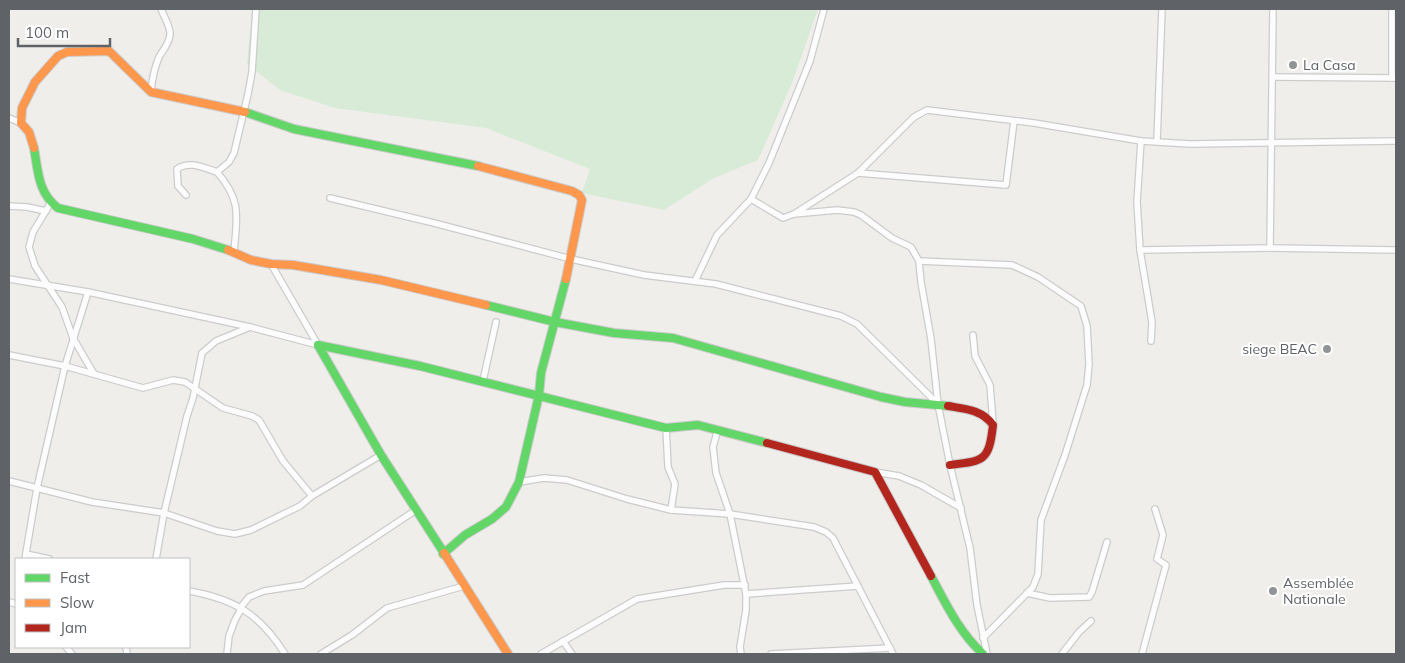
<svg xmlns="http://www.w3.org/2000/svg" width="1405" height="663" viewBox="0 0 1405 663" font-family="Mulish,sans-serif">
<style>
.green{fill:#d8ebd6}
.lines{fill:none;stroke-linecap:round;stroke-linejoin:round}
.street-casing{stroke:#cbcccc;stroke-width:8}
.fast-casing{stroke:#cacacb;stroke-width:10}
.slow-casing{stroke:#cacacb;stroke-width:10}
.jam-casing{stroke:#cacacb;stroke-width:10}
.street{stroke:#fdfcfc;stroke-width:5.5}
.fast{stroke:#63d668;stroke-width:8}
.slow{stroke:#ff974d;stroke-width:8}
.jam{stroke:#b3261e;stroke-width:8}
.poi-dot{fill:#919496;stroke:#fff;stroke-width:2}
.labels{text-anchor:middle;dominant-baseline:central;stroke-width:4;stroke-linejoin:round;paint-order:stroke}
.poi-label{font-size:14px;fill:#5f6368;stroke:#fff;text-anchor:start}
</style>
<rect width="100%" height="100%" fill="#efeeea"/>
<polygon class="green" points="252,9 818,9 792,83 758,160 714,178 664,210 582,193 590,169 486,128 335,108 280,90 247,64"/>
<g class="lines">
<defs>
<g id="street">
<polyline points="1392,9 1392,78"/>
<polyline points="1273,77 1396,78"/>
<path d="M151,92C152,79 154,69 159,57C163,50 169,44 170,35C171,27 164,17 161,9"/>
<polyline points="9,118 21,123"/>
<polyline points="1141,141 1137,202 1140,250 1152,322 1151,341"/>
<polyline points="1157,141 1162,9"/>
<polyline points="858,173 1006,185 1014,121"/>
<path d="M186,195L178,186L177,169C189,160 204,168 217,172"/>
<polyline points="330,198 434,223 571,259 644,275 716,284 841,316 857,324 938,404"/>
<polyline points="751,199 783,218 794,214 858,173 914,117 927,110 1034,123 1141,141 1190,144 1396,141"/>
<polyline points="50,204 33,232 29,247 35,266 62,307 73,338 94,374"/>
<polyline points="9,206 27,207 46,211"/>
<polyline points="794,214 837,210 854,212 861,215 892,238 911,247 919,261 921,282 931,339 938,404 950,465 970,548 977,605 987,654"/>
<polyline points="1270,248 1273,9"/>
<polyline points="1140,250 1270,248 1396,250"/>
<path d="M234,252C237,216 242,201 217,172L229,162L234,153L248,94L252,72L256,9"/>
<polyline points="919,261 1012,265 1038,277 1081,306 1087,326 1089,364 1087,385 1065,455 1041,520 1038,574 1033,587 983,638"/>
<polyline points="271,264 318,345"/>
<polyline points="9,279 88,292 250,327 318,345"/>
<polyline points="695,281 717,235 751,199 769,163 810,61 824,9"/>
<polyline points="973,335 975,356 990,385 993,423"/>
<polyline points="9,355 65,366 143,388 173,380 185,382 223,408 252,416 259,420 283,461 312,496"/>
<polyline points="483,381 496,322"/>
<polyline points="666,428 668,467 675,484 671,510"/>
<polyline points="718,429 713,447 716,473 730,514 746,594 746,610 740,647 741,654"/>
<polyline points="875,472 899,476 921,485 961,508"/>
<polyline points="9,481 92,502 164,513 217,531 235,534 251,530 300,506 312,496 381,455"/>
<polyline points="519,482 544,478 567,480 627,499 671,510 730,514 814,527 826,532 833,538 893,654"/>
<polyline points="26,554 49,559"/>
<polyline points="25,559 37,488 65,366 88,292"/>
<polyline points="156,559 164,513 187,416 193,398 202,353 216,341 250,327"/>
<path d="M189,591C234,599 260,614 285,654"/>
<polyline points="1027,593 1050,598 1089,597 1092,592 1107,542"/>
<polyline points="746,594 858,586"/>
<polyline points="9,602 16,604"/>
<polyline points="563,641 572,654"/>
<polyline points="66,647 72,654"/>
<polyline points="126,647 127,654"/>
<polyline points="227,654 229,636 235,620 239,613 241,607 249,597 264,591 303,585 416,510"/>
<polyline points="321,654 352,635 387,608 464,586"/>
<polyline points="541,654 637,599 724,585 745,585"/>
<polyline points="771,654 890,648"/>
<polyline points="1062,654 1079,632 1091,621"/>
<polyline points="1142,654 1166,565 1157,559 1163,535 1155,509"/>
</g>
<g id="fast">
<polyline points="245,112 294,129 478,166"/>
<path d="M34,148C38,171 38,193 58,208L193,239L228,250"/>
<polyline points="486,305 555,322 614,333 673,338 881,397 905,402 948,406"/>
<polyline points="318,345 420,366 666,428 698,425 767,443"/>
<polyline points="318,345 381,455 444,553"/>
<polyline points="443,554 465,535 492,519 506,507 519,482 539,395 541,373 566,279"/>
<path d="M931,576C946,604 959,632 983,654"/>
</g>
<g id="slow">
<polyline points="34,148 29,132 21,123 22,108 35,82 58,56 67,52 109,51 151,92 245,112"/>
<polyline points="478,166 572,191 579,195 582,200 566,279"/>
<polyline points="228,250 251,260 271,264 293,265 381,280 486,305"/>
<polyline points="444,553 508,654"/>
</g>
<g id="jam">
<path d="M948,406C966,409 982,410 993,425C989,461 984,461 950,465"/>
<polyline points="767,443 875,472 931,576"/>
</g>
</defs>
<use href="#street" class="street-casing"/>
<use href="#fast" class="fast-casing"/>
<use href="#slow" class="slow-casing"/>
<use href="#jam" class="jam-casing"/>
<use href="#street" class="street"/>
<use href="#fast" class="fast"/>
<use href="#slow" class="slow"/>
<use href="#jam" class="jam"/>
</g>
<g class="poi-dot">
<circle cx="1293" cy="65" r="5"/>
<circle cx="1327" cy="349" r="5"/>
<circle cx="1273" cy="591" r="5"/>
</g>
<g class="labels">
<g class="poi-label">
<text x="1303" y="65">La Casa</text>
<text x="1317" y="349" text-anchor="end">siege BEAC</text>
<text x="1283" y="583">Assemblée<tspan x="1283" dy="16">Nationale</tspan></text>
</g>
</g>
<rect width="1405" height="663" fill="none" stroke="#5f6368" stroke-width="20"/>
<rect x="15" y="558" width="175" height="90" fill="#ffffff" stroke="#bfc1c3"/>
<rect x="25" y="574" width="25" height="8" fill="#63d668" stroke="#bfc1c3"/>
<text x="60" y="583" font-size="15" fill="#5f6368">Fast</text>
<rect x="25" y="599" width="25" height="8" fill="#ff974d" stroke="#bfc1c3"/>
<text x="60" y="608" font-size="15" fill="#5f6368">Slow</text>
<rect x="25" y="624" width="25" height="8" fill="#b3261e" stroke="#bfc1c3"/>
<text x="60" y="633" font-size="15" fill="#5f6368">Jam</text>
<path d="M18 38v8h92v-8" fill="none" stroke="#5f6368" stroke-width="2.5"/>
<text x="25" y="38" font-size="15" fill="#5f6368" stroke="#ffffff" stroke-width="4" paint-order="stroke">100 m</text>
</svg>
